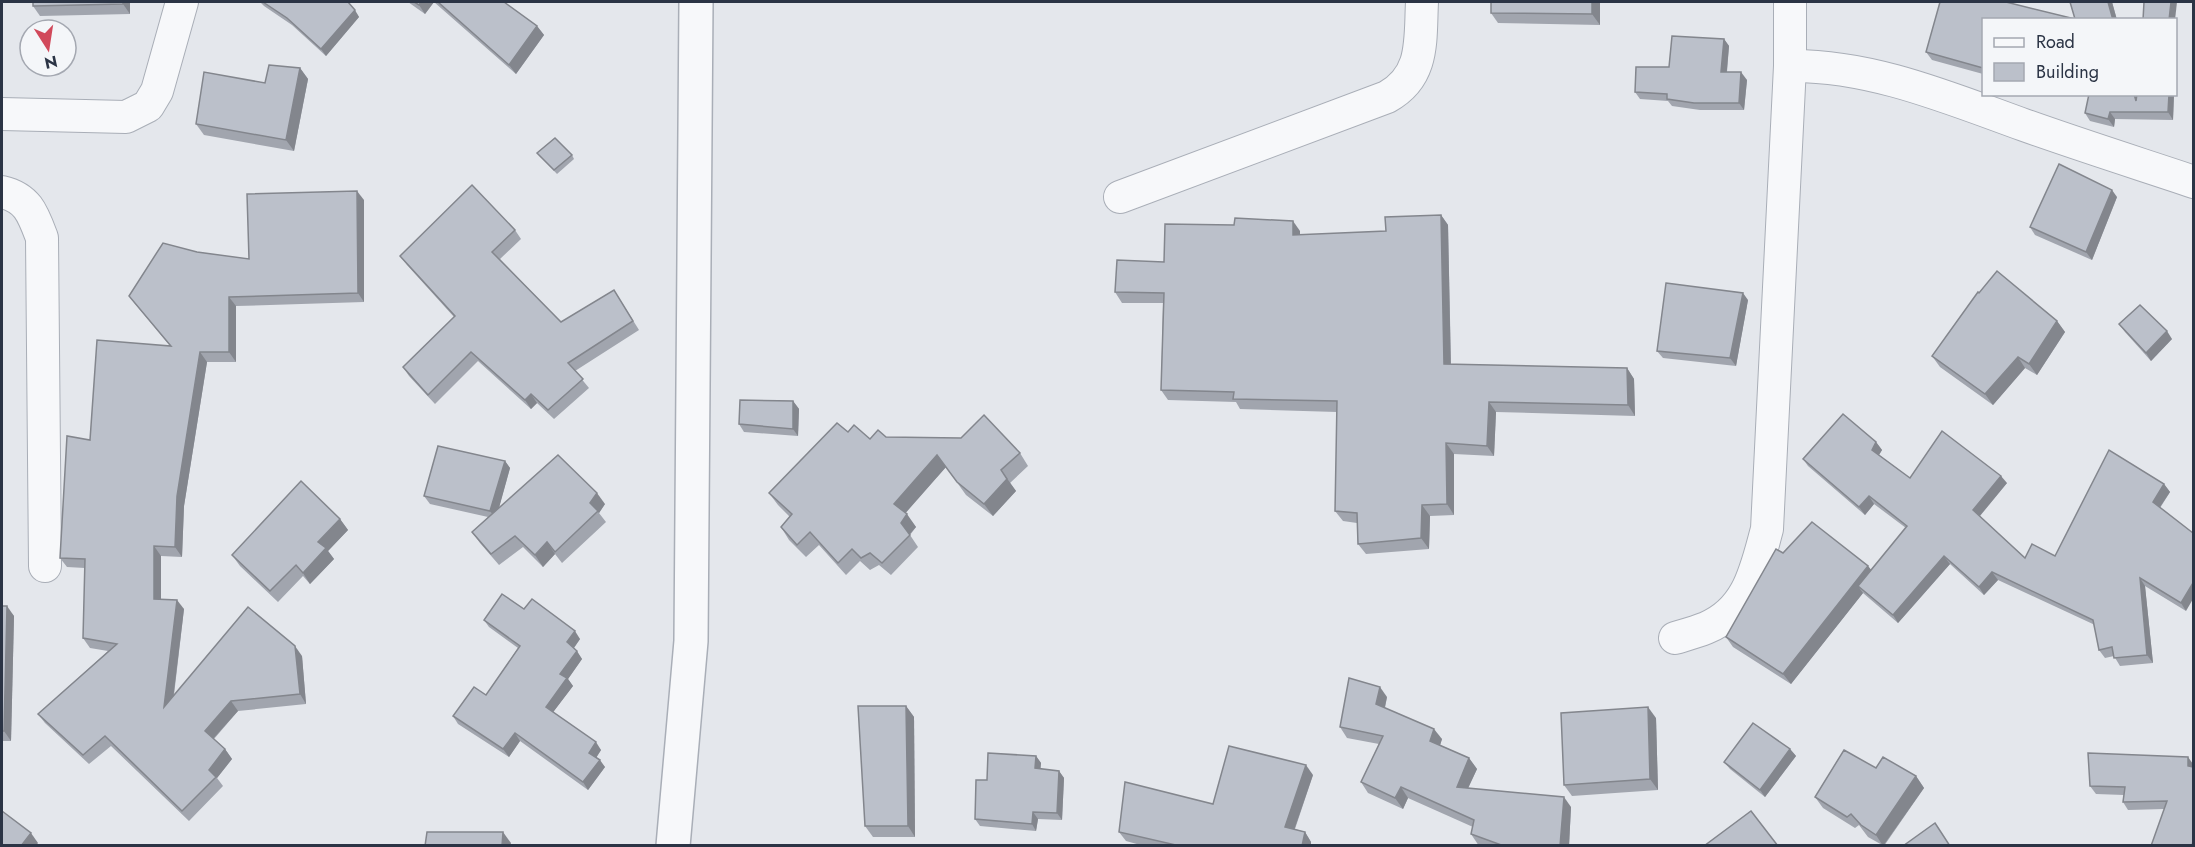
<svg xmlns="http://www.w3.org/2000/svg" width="2195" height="847" viewBox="0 0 2195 847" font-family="Jost,sans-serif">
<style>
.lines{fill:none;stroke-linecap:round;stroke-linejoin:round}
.minor-casing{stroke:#a9aeb7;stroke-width:34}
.tertiary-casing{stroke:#a9aeb7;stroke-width:36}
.minor{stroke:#f7f8fa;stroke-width:32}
.tertiary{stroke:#f7f8fa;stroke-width:33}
.wall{fill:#a1a5ae}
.shaded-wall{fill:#83868d}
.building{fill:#bbc0ca;stroke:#83868d;stroke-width:1.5}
</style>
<rect width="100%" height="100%" fill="#e4e7ec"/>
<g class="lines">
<defs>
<g id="minor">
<path d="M1790,66C1871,65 1949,98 2024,125C2080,145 2137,163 2194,182"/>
<polyline points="2,114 126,117 148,106 157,91 182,2"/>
<path d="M2,192C28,198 33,214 42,238L45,566"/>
<path d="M1120,197L1387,97C1425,76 1420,40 1422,2"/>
<path d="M1675,638C1685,635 1696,632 1706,628C1749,610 1756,569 1767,529L1790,66V2"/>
</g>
<polyline id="tertiary" points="673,846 691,641 696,2"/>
</defs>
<use href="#minor" class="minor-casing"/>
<use href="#tertiary" class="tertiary-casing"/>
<use href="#minor" class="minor"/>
<use href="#tertiary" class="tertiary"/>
</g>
<g class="wall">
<polygon points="130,2 130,14 40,16 33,6"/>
<polygon points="260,2 348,2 359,17 326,56 292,25 264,6"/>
<polygon points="408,2 504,2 537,26 544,35 516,74 434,2 425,14"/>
<polygon points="1600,2 1600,25 1498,23 1491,13"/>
<polygon points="1940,2 2006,2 2075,19 2070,2 2112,2 2117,20 1983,20 1983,74 1932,60 1926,52"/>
<polygon points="1724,39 1729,46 1727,72 1747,80 1744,110 1700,110 1672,106 1668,101 1640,99 1635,92 1669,67"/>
<polygon points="300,68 308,79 294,151 204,135 196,124 265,83"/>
<polygon points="2089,94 2174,94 2173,120 2115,119 2114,127 2090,121 2085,113"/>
<polygon points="537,153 572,155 574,159 557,174"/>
<polygon points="2117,197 2092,260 2035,235 2030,227"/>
<polygon points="364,200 364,302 236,306 236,362 207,362 184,506 182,557 161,556 161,599 184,609 174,695 302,656 306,704 238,711 214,739 225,749 232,759 217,778 223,786 189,821 111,746 89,764 45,723 38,714 108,651 90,648 83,638 85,568 67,567 60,558 170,346 136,305 129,296 197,252 249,259"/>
<polygon points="1441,215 1448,225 1451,364 1627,368 1634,379 1635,416 1496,412 1494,456 1454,454 1454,515 1430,516 1429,549 1366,554 1358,544 1357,523 1343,521 1335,511 1337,412 1240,409 1236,402 1168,400 1161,390 1163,303 1122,303 1115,292 1164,262 1300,231 1300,235 1386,231"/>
<polygon points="515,230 521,239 500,259 561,322 614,290 639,330 575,371 589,388 554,419 537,403 531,409 478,361 435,404 409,376 403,367 454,317 407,265 400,256"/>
<polygon points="1979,293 2057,321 2065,332 2037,375 2025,368 1993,405 1940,367 1932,356"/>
<polygon points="1748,300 1736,366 1663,358 1657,351"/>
<polygon points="2119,324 2172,339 2151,361 2125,332"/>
<polygon points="793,401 799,409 798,436 744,432 739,424"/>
<polygon points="848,432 870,439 886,437 1020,453 1028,466 1010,483 1016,491 993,516 966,495 946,467 905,513 916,527 910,535 918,547 891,575 879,565 870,570 860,561 846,575 819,545 806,557 789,540 781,527 790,517 778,505 769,493"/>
<polygon points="1876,442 1882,450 1879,455 1910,478 2007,483 1980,516 2025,558 2055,556 2164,484 2170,492 2160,508 2186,611 2145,586 2153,663 2120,666 2114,656 2105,658 2099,650 2095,625 1998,580 1984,595 1950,564 1898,623 1863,593 1791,684 1733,647 1726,637 1783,553 1868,566 1871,570 1906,528 1874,504 1865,515 1808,466 1803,459"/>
<polygon points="505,461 510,468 499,507 605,504 599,513 606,522 562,563 555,554 543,567 523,547 499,565 480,543 472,532 488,517 430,504 424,496"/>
<polygon points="340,519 348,530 328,551 334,559 310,584 303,576 278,602 240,566 232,555"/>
<polygon points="2,605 14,616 11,741 2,741"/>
<polygon points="524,609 580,639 574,648 582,659 568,679 573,686 553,712 601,750 596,758 605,767 588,790 520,741 509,757 458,724 453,716 486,695 518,648 489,627 484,620"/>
<polygon points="1387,697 1385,708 1442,739 1440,745 1469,758 1477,769 1468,788 1571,807 1569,846 1479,846 1471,834 1473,827 1408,798 1403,809 1368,793 1361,782 1379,744 1347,738 1340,727"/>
<polygon points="906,706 914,717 915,837 873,837 865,826"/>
<polygon points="1656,718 1658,790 1572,796 1564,785"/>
<polygon points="1790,749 1796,756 1765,797 1730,769 1724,762"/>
<polygon points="1036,756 1041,763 1040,769 1059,771 1064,778 1062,820 1038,819 1036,831 980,826 975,819 987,780"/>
<polygon points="2193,764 2193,846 2164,809 2128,810 2123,802 2124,795 2096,794 2090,786"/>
<polygon points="1876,768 1916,776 1924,788 1884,846 1868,837 1859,825 1855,828 1823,808 1815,797"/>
<polygon points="1313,775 1295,829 1305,832 1311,842 1311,846 1144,846 1126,841 1119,832"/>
</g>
<g class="shaded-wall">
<polygon points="123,2 130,2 130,14 123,4"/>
<polygon points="421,2 434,2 425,14 419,5"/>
<polygon points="1592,2 1600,2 1600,25 1592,14"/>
<polygon points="2108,2 2112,2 2117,20 2113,20"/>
<polygon points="2171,2 2177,2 2175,20 2169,20"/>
<polygon points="355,10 359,17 326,56 321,49"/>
<polygon points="537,26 544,35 516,74 509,65"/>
<polygon points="1724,39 1729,46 1726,80 1721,72"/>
<polygon points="2175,44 2177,46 2175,71"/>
<polygon points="300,68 308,79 294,151 286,140"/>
<polygon points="1741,72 1747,80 1744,110 1739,103"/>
<polygon points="2169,94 2174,94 2173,120 2168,112"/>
<polygon points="2110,112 2115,119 2114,127 2108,119"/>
<polygon points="2112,190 2117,197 2092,260 2086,252"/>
<polygon points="357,191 364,200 364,302 358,293"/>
<polygon points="1441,215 1448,225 1451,375 1444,364"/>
<polygon points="1293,221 1300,231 1300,246 1293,235"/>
<polygon points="1743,293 1748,300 1736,366 1730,358"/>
<polygon points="229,297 236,306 236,362 229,352"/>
<polygon points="2057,321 2065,332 2037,375 2029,364"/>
<polygon points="2167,331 2172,339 2151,361 2146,353"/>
<polygon points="200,352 207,362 184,506 182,557 175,547 177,496"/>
<polygon points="2018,357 2025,368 1993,405 1985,394"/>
<polygon points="1627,368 1634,379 1635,416 1628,405"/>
<polygon points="531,394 537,403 531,409 525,400"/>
<polygon points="793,401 799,409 798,436 793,429"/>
<polygon points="1489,402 1496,412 1494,456 1487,446"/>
<polygon points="1876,442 1882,450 1877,458 1872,450"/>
<polygon points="1446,443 1454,454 1454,515 1447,504"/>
<polygon points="937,455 946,467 903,516 894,504"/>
<polygon points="505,461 510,468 496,519 490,511"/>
<polygon points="1001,470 1016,491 993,516 984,504"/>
<polygon points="2001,476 2007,483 1978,518 1973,510"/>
<polygon points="2164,484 2170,492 2158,510 2153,502"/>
<polygon points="597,493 605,504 599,513 590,503"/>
<polygon points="1869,496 1874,504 1865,515 1859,507"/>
<polygon points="1422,505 1430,516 1429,549 1421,538"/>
<polygon points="907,514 916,527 909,535 901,523"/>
<polygon points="340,519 348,530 328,551 334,559 310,584 303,573 318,542"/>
<polygon points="547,542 555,554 543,567 535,555"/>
<polygon points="154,546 161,556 161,608 154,599"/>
<polygon points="1944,556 1950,564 1898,623 1893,615"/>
<polygon points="1868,566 1876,576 1858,586 1863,593 1791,684 1783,674"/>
<polygon points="1992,572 1998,580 1984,595 1979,587"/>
<polygon points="2140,578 2145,586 2153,663 2147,655"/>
<polygon points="2193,583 2193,599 2186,611 2181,603"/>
<polygon points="177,600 184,609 171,716 164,707"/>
<polygon points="7,606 14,616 11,741 4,731"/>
<polygon points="575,631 580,639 573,649 567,642"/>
<polygon points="295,646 302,656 306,704 300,694"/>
<polygon points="577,651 582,659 568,679 573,686 551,715 546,707 560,674"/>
<polygon points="1380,687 1387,697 1383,715 1376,704"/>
<polygon points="231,701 238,711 212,740 205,731"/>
<polygon points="906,706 914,717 915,837 908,826"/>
<polygon points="1648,707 1656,718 1658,790 1650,779"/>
<polygon points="1434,729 1442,739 1438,752 1430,741"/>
<polygon points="515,733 520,741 509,757 503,749"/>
<polygon points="596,742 601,750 594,761 589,753"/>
<polygon points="225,749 232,759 217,778 209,770"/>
<polygon points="1790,749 1796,756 1765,797 1760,790"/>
<polygon points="1036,756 1041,763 1040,775 1035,768"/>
<polygon points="2188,757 2193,764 2193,774 2188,766"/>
<polygon points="1469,758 1477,769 1464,797 1457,787"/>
<polygon points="600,760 605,767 588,790 583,782"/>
<polygon points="1306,765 1313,775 1292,836 1285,827"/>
<polygon points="1059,771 1064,778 1062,820 1057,813"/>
<polygon points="1916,776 1924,788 1883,846 1876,835"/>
<polygon points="1401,787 1408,798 1403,809 1395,798"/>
<polygon points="1564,797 1571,807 1569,846 1560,846"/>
<polygon points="1033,812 1038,819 1036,831 1032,824"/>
<polygon points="503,832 511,843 510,846 502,846"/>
<polygon points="1305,832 1311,842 1311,846 1302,846"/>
<polygon points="31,833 38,843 36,846 21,846"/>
</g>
<g class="building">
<polygon points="33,2 123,2 123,4 33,6"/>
<polygon points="263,2 348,2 355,10 321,49 287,18"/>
<polygon points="414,2 421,2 419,5"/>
<polygon points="438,2 504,2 537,26 509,65"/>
<polygon points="1491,2 1592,2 1592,14 1491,13"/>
<polygon points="1940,2 2006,2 2075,19 2070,2 2108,2 2113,20 1983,20 1983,68 1926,52"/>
<polygon points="2144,2 2171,2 2169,20 2143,20"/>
<polygon points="1672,36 1724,39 1721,72 1741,72 1739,103 1694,103 1667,99 1667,94 1635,92 1636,67 1669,67"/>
<polygon points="269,65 300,68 286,140 196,124 204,72 265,83"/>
<polygon points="2089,94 2134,94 2136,101 2137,94 2169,94 2168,112 2110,112 2108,119 2085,113"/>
<polygon points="555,138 572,155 554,170 537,153"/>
<polygon points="2059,164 2112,190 2086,252 2030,227"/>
<polygon points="472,185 515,230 492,252 561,322 614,290 633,321 568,363 583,379 548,410 531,394 525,400 471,352 428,395 403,367 455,316 400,256"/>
<polygon points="357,191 358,293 229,297 229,352 200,352 177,496 175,547 154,546 154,599 177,600 164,707 248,607 295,646 300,694 231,701 205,731 225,749 209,770 216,777 182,811 105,736 83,755 38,714 117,644 83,638 85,559 60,558 67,436 90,440 97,340 171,346 129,296 163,243 197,252 249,259 247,194"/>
<polygon points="1441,215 1444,364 1627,368 1628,405 1489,402 1487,446 1446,443 1447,504 1422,505 1421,538 1358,544 1357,513 1335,511 1337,401 1233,399 1234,392 1161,390 1164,293 1115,292 1117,260 1164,262 1165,224 1234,225 1235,218 1293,221 1293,235 1386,231 1385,217"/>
<polygon points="1997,271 2057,321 2029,364 2018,357 1985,394 1932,356 1978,292 1979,293"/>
<polygon points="1666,283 1743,293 1730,358 1657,351"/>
<polygon points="2140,305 2167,331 2146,353 2119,324"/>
<polygon points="740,400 793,401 793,429 739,424"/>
<polygon points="1843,414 1876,442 1872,450 1910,478 1942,431 2001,476 1973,510 2025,558 2032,544 2055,556 2109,450 2164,484 2153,502 2193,533 2193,583 2181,603 2140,578 2147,655 2114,658 2112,647 2099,650 2093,620 1992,572 1979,587 1944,556 1893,615 1858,586 1907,526 1869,496 1859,507 1803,459"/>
<polygon points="984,415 1020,453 1001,470 1007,479 984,504 957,482 937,455 894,504 907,514 901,523 910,535 882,563 870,553 861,558 852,549 838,563 810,532 797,545 781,527 792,514 769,493 837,423 848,432 854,425 870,439 878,430 886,437 961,438"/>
<polygon points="438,446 505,461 490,511 424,496"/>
<polygon points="558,455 597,493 590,503 598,511 555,552 547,542 535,555 515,536 491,554 472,532"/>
<polygon points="301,481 340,519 318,542 326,548 303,573 296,565 270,591 232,555"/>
<polygon points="1812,522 1868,566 1783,674 1726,637 1776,549 1783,553"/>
<polygon points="502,594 524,609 532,599 575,631 567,642 577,651 560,674 567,678 546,707 596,742 589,753 600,760 583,782 515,733 503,749 453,716 474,687 486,695 520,646 484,620"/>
<polygon points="2,606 7,606 4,731 2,731"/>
<polygon points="1349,678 1380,687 1376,704 1434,729 1430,741 1469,758 1457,787 1564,797 1560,846 1504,846 1471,834 1474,820 1401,787 1395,798 1361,782 1383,736 1340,727"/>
<polygon points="858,706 906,706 908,826 865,826"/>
<polygon points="1648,707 1650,779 1564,785 1561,713"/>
<polygon points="1753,723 1790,749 1760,790 1724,762"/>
<polygon points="1229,746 1306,765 1285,827 1305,832 1302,846 1180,846 1119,832 1125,782 1213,804"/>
<polygon points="1844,750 1876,768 1883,757 1916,776 1876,835 1861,825 1851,814 1847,817 1815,797"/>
<polygon points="988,753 1036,756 1035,768 1059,771 1057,813 1033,812 1032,824 975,819 976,780 987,780"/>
<polygon points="2088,753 2188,757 2188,766 2193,767 2193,841 2192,846 2151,846 2167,801 2123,802 2125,787 2090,786"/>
<polygon points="2,811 31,833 21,846 2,846"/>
<polygon points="1751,811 1778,846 1704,846"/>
<polygon points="1935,823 1950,846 1903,846"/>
<polygon points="427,832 503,832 502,846 425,846"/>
</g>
<rect width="2195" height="847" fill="none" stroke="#2b3445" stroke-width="6"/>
<rect x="1982" y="18" width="195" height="78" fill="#f4f6f9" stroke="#a4a8b1" stroke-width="1.5"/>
<rect x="1994" y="38" width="30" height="9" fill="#f7f8fa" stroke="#a4a8b1" stroke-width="1.5"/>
<text x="2036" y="48" font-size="18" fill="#2b3445">Road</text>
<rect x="1994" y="63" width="30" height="18" fill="#bbc0ca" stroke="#a4a8b1" stroke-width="1.5"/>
<text x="2036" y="78" font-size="18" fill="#2b3445">Building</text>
<g transform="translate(48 48) rotate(168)"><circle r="28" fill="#f4f6f9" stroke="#a4a8b1" stroke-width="1.5"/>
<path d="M0-4.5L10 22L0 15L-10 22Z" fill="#d1495b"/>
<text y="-9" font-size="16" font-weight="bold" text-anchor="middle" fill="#2b3445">N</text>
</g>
</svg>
